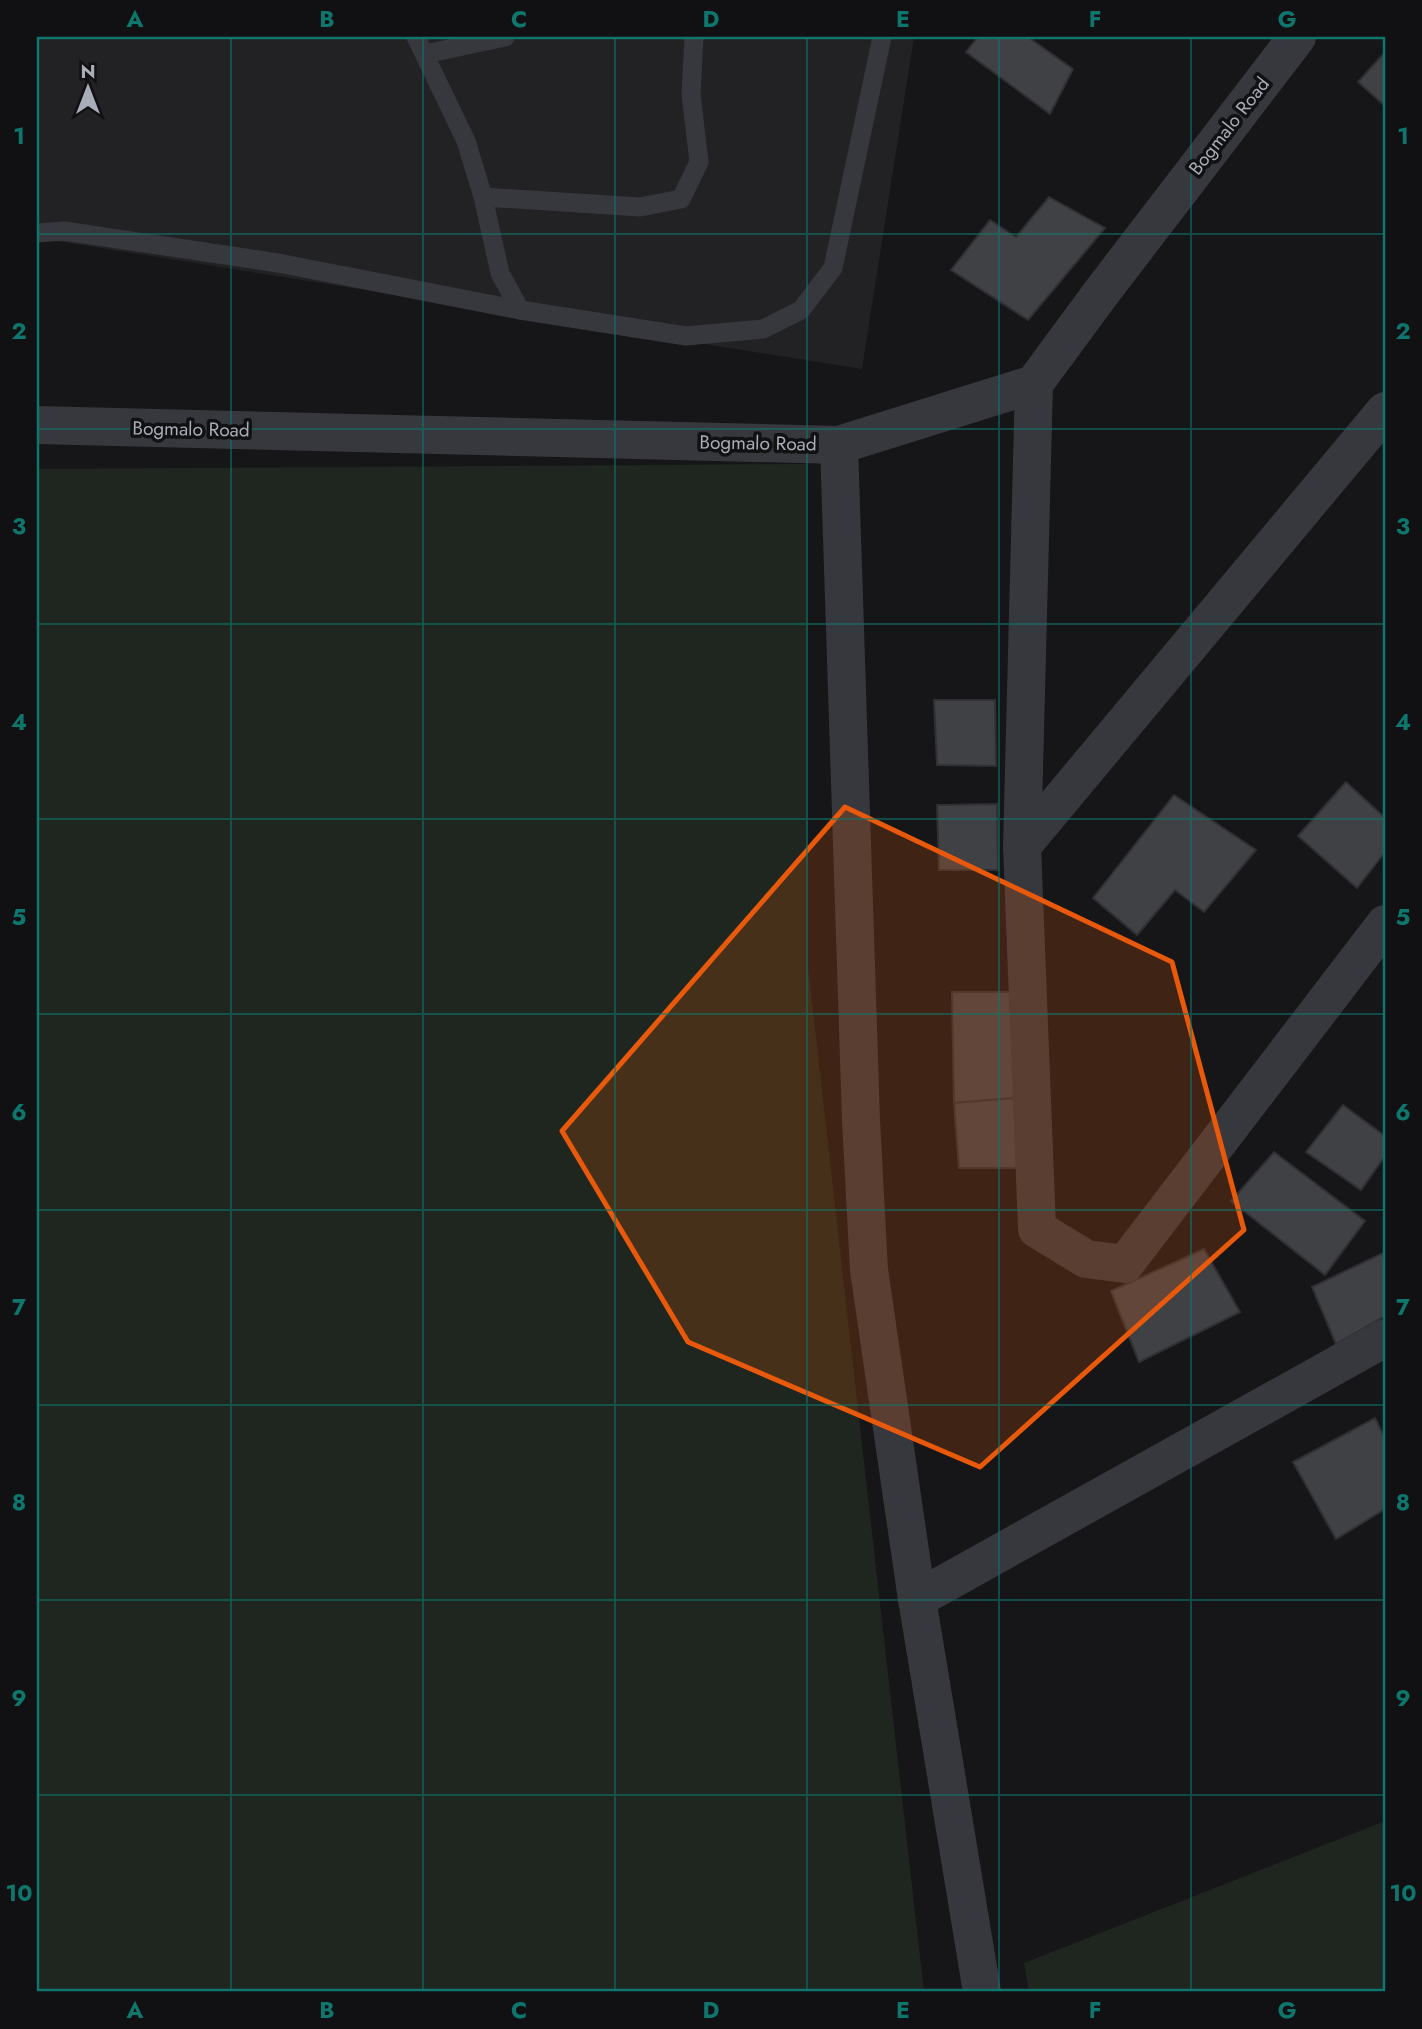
<svg xmlns="http://www.w3.org/2000/svg" width="1422" height="2029" viewBox="0 0 1422 2029" font-family="Jost,sans-serif">
<style>
.built{fill:#222225}
.green{fill:#1e261f}
.building{fill:#404145;stroke:#303034;stroke-width:2}
.lines{fill:none;stroke-linecap:round;stroke-linejoin:round}
.service{stroke:#37383d;stroke-width:19}
.minor{stroke:#37383d;stroke-width:38}
.tertiary{stroke:#37383d;stroke-width:38}
.marked{fill:#e8590c;fill-opacity:0.2;stroke:#e8590c;stroke-width:5;stroke-linejoin:round}
.grid{fill:none;stroke:#0f766e;stroke-width:2;stroke-opacity:0.55}
.labels{text-anchor:middle;dominant-baseline:central;stroke-width:7;stroke-linejoin:round;paint-order:stroke}
.street-label{font-size:19px;fill:#a8adb8;stroke:#111113}
.neatline{fill:none;stroke:#0f766e;stroke-width:2.5}
.grid-label{font-size:23px;text-anchor:middle;font-weight:bold;fill:#0f766e}
</style>
<rect width="100%" height="100%" fill="#161618"/>
<polygon class="built" points="37,37 914,37 862,369 50,240 37,242"/>
<g class="green">
<polygon points="808,464 808,967 924,1992 37,1992 37,469"/>
<polygon points="1385,1821 1385,1992 1029,1992 1024,1963"/>
</g>
<g class="building">
<polygon points="978,37 1028,37 1073,69 1050,114 966,52"/>
<polygon points="1385,52 1385,106 1358,82"/>
<polygon points="1049,197 1105,228 1028,320 951,270 990,220 1016,237"/>
<polygon points="934,700 995,700 996,766 937,765"/>
<polygon points="1346,782 1385,818 1385,852 1357,888 1298,836"/>
<polygon points="1174,795 1256,850 1204,912 1175,890 1137,935 1093,898"/>
<polygon points="997,804 998,870 939,870 937,805"/>
<polygon points="952,992 1011,992 1015,1098 954,1103"/>
<polygon points="1015,1098 1017,1168 959,1168 954,1103"/>
<polygon points="1343,1105 1385,1136 1385,1156 1361,1190 1306,1152"/>
<polygon points="1274,1152 1365,1221 1325,1275 1231,1201"/>
<polygon points="1204,1249 1240,1312 1139,1362 1111,1291"/>
<polygon points="1385,1252 1385,1316 1336,1344 1312,1287"/>
<polygon points="1375,1418 1385,1438 1385,1509 1336,1539 1293,1462"/>
</g>
<g class="lines">
<g class="service">
<polyline points="416,37 466,141 483,197 500,273 520,310"/>
<polyline points="425,54 505,37"/>
<polyline points="483,197 640,207 681,199 699,162 691,94 694,37"/>
<polyline points="37,233 64,231 278,263 520,310 686,336 763,329 801,310 833,268 882,37"/>
</g>
<g class="minor">
<polyline points="1034,384 1022,846 1037,1229 1086,1259 1125,1264 1385,924"/>
<polyline points="839,445 861,1120 869,1270 917,1599 982,1992"/>
<polyline points="1022,846 1385,411"/>
<polyline points="917,1599 1385,1338"/>
</g>
<polyline class="tertiary" points="37,425 839,445 1034,384 1101,293 1297,37"/>
</g>
<path class="marked" d="M845,807L1172,962L1244,1230L980,1467L688,1342L562,1131Z"/>
<path class="grid" d="M231,37V1992M423,37V1992M615,37V1992M807,37V1992M999,37V1992M1191,37V1992M37,234H1385M37,429H1385M37,624H1385M37,819H1385M37,1014H1385M37,1210H1385M37,1405H1385M37,1600H1385M37,1795H1385"/>
<g class="labels">
<g class="street-label">
<text transform="translate(1229 126) rotate(-52)">Bogmalo Road</text>
<text transform="translate(191 429) rotate(1)">Bogmalo Road</text>
<text transform="translate(758 443) rotate(1)">Bogmalo Road</text>
</g>
</g>
<rect width="1422" height="2029" fill="none" stroke="#111113" stroke-width="77"/>
<g transform="translate(88 88)" stroke="#111113" stroke-width="5" paint-order="stroke">
<path d="M0-5L12 26L0 18L-12 26Z" fill="#a8adb8"/>
<text y="-10" font-size="19" font-weight="bold" text-anchor="middle" fill="#a8adb8">N</text>
</g>
<rect x="38" y="38" width="1346" height="1952" class="neatline"/>
<g class="grid-label">
<text x="135" y="27">A</text>
<text x="327" y="27">B</text>
<text x="519" y="27">C</text>
<text x="711" y="27">D</text>
<text x="903" y="27">E</text>
<text x="1095" y="27">F</text>
<text x="1287" y="27">G</text>
<text x="19" y="144">1</text>
<text x="1403" y="144">1</text>
<text x="19" y="339">2</text>
<text x="1403" y="339">2</text>
<text x="19" y="534">3</text>
<text x="1403" y="534">3</text>
<text x="19" y="730">4</text>
<text x="1403" y="730">4</text>
<text x="19" y="925">5</text>
<text x="1403" y="925">5</text>
<text x="19" y="1120">6</text>
<text x="1403" y="1120">6</text>
<text x="19" y="1315">7</text>
<text x="1403" y="1315">7</text>
<text x="19" y="1510">8</text>
<text x="1403" y="1510">8</text>
<text x="19" y="1706">9</text>
<text x="1403" y="1706">9</text>
<text x="19" y="1901">10</text>
<text x="1403" y="1901">10</text>
<text x="135" y="2018">A</text>
<text x="327" y="2018">B</text>
<text x="519" y="2018">C</text>
<text x="711" y="2018">D</text>
<text x="903" y="2018">E</text>
<text x="1095" y="2018">F</text>
<text x="1287" y="2018">G</text>
</g>
</svg>
